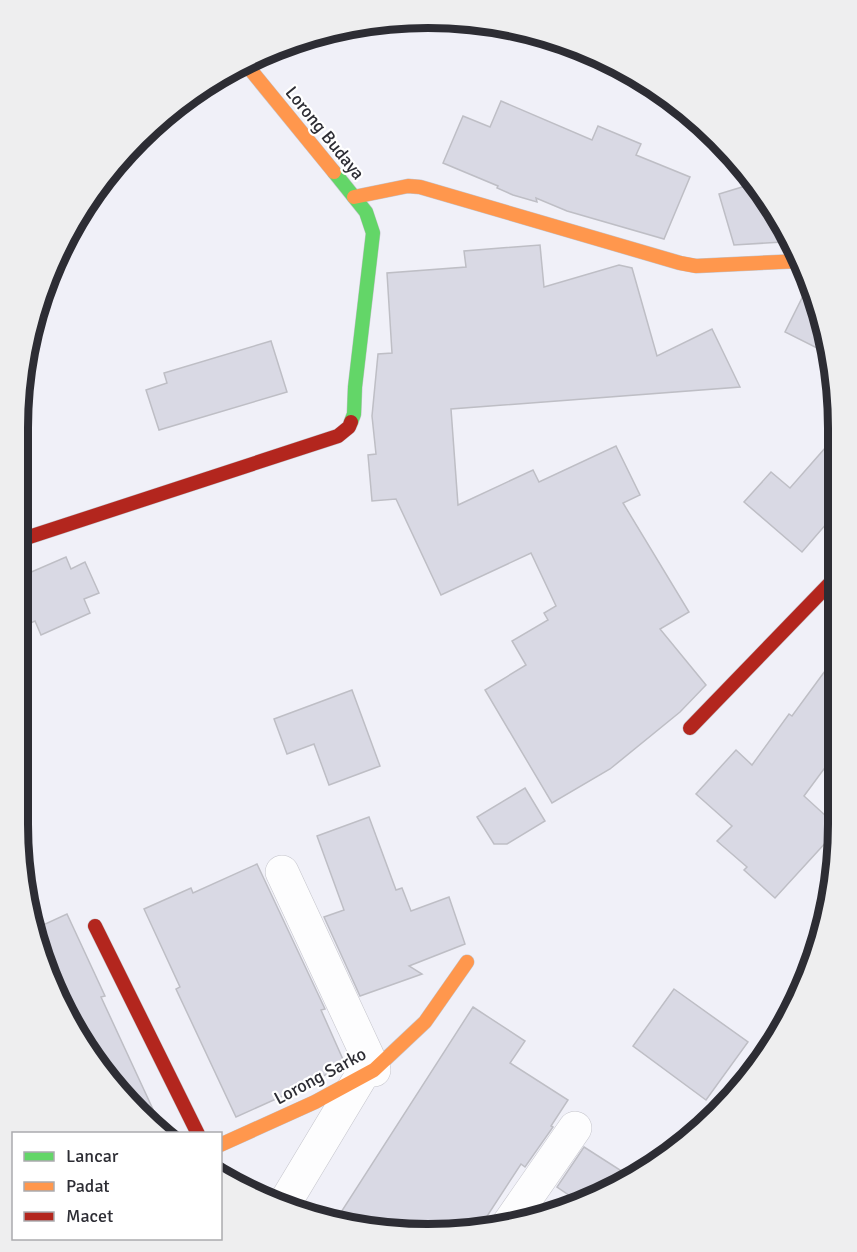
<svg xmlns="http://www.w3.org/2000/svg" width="857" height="1252" viewBox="0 0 857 1252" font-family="Signika,sans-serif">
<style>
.building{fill:#d9d9e4;stroke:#bebec5;stroke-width:1.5}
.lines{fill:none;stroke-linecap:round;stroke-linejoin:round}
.street-casing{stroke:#c4c4cb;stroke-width:34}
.fast-casing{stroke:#c4c4cb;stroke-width:15}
.slow-casing{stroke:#c4c4cb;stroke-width:15}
.jam-casing{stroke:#c4c4cb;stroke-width:15}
.street{stroke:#fdfdfe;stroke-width:33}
.fast{stroke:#63d668;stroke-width:14}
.slow{stroke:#ff974d;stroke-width:14}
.jam{stroke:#b3261e;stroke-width:14}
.labels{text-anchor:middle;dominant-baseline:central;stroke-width:4.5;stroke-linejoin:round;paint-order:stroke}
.street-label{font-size:18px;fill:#2d2d34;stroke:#fff}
.rim{fill:none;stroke:#2d2d34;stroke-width:8}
</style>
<rect width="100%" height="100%" fill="#f0f0f8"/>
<g class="building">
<polygon points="501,101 592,140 598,126 641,144 636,155 690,177 664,239 567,211 536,198 537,202 513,195 497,188 498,186 443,163 463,116 490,127"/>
<polygon points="752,184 775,217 782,242 734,245 719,194"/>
<polygon points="540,245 544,287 619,265 632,268 657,356 712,329 740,387 451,409 458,505 533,470 539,482 616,446 640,495 623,503 689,612 660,629 706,685 680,712 610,769 552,803 485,690 526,665 512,641 548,620 544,613 556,606 531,553 441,595 396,499 372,501 368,455 376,454 372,416 378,354 392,353 387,273 466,267 464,251"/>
<polygon points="809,284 831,349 831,355 785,332"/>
<polygon points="271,341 287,392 159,430 146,390 167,383 164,373"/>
<polygon points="833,439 834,515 802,552 744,502 771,472 790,488"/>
<polygon points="66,557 71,569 85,562 99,593 84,599 90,613 41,635 35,621 21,627 22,576"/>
<polygon points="836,656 838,750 804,796 839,828 775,898 744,870 747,867 717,841 732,826 696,794 736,750 752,765 789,714 792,716"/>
<polygon points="352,690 380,766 329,785 314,744 287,754 274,719"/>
<polygon points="525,788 545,821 507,844 494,844 477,817"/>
<polygon points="369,817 396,890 402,888 411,911 449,897 465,944 409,966 422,974 360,996 324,917 344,910 317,836"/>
<polygon points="257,864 325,1009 321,1010 345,1064 307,1085 236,1117 176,989 180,987 144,909 191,888 193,893"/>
<polygon points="67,914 105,996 101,997 157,1118 150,1123 87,1051 32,930"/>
<polygon points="674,989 748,1042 706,1100 633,1046"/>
<polygon points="473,1007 525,1041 510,1063 568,1100 551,1126 553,1127 525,1167 521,1164 480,1227 375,1231 336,1220"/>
<polygon points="584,1147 631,1177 610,1192 579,1202 557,1187"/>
</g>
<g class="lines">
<defs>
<g id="street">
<polyline points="282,872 374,1070"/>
<polyline points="283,1206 360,1078"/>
<polyline points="507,1226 575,1128"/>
</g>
<polyline id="fast" points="334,172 366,212 373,233 355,387 354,414 351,422"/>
<g id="slow">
<polyline points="245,63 334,172"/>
<polyline points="354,197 408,186 420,187 680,263 696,266 801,261"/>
<polyline points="220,1145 315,1102 374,1070 425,1022 467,962"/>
</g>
<g id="jam">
<polyline points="23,539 338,436 349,427 351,422"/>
<polyline points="690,728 835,578"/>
<polyline points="95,926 198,1134"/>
</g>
</defs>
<use href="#street" class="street-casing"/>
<use href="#fast" class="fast-casing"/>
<use href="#slow" class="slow-casing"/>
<use href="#jam" class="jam-casing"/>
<use href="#street" class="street"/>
<use href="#fast" class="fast"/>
<use href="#slow" class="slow"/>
<use href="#jam" class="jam"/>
</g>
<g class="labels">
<g class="street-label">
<text transform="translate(325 133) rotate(51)">Lorong Budaya</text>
<text transform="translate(320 1076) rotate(-28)">Lorong Sarko</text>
</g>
</g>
<path d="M0 0H857V1252H0ZM428 28H428A400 400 0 0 1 828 428V824A400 400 0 0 1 428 1224H428A400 400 0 0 1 28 824V428A400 400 0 0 1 428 28Z" fill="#eeeeef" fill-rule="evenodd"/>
<path class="rim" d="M428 28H428A400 400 0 0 1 828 428V824A400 400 0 0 1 428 1224H428A400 400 0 0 1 28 824V428A400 400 0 0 1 428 28Z"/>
<rect x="12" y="1132" width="210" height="108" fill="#ffffff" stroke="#ababae" stroke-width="1.5"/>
<rect x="24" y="1152" width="30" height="9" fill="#63d668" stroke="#ababae" stroke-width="1.5"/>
<text x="66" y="1162" font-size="18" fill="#2d2d34">Lancar</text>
<rect x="24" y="1182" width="30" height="9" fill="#ff974d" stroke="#ababae" stroke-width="1.5"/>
<text x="66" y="1192" font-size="18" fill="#2d2d34">Padat</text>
<rect x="24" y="1212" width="30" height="9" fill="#b3261e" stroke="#ababae" stroke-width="1.5"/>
<text x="66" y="1222" font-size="18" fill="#2d2d34">Macet</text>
</svg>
